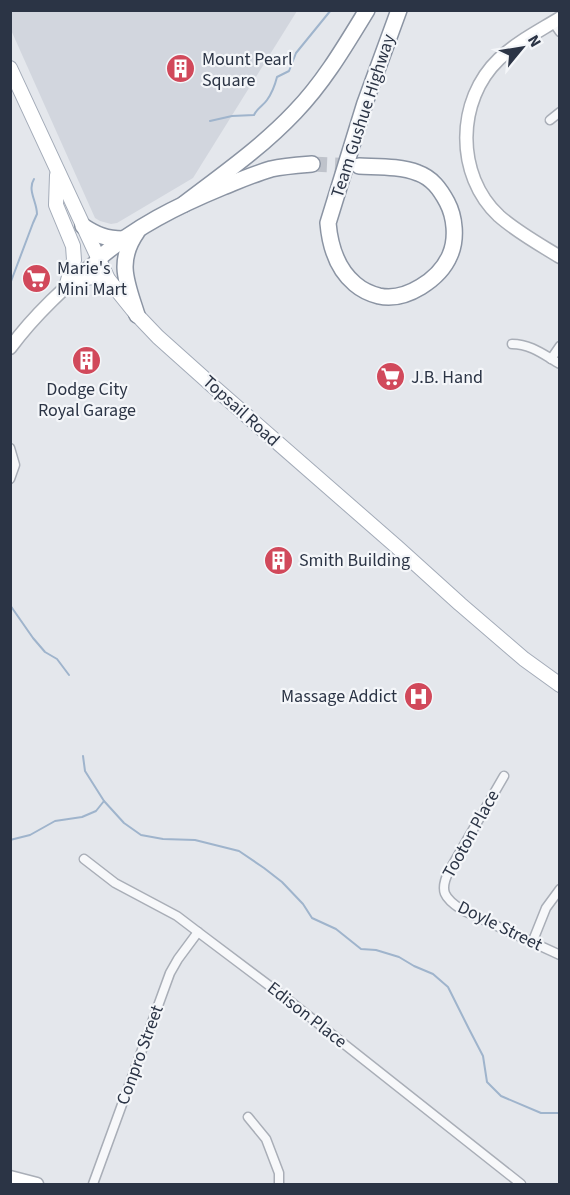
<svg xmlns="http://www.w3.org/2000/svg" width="570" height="1195" viewBox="0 0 570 1195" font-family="'Source Sans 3',sans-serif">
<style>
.built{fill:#d2d6de}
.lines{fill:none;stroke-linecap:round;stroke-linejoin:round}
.stream{stroke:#9fb4cc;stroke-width:2}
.highway-tunnel{stroke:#bfc3cb;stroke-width:15;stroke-dasharray:15 8;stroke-linecap:butt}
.street-casing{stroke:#a9aeb7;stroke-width:11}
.secondary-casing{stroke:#a9aeb7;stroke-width:15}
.primary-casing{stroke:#a3abb8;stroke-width:16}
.highway-casing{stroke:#8b94a3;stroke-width:18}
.street{stroke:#f7f8fa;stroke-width:8}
.secondary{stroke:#fff;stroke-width:12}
.primary{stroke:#fff;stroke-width:14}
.highway{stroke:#fff;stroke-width:15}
.labels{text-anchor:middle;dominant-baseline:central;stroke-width:4.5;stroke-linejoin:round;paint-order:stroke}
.poi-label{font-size:18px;fill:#2b3445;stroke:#f4f6f9;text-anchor:start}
.street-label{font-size:18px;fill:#2b3445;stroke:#f4f6f9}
</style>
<rect width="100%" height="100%" fill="#e4e7ec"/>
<polygon class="built" points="10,11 11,10 297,11 193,178 117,223 111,224 100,221 95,218 11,30"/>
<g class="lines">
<g class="stream">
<path d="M210,121L232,116L254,115C257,108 263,106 267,100C272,93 275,85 277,77L289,71L296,53L331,10"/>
<path d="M10,284L33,223L37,214C37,202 27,190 34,179"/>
<polyline points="10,605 33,638 45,652 57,659 69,675"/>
<polyline points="83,756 85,771 104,801 124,823 141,835 163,839 195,840 239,851 264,868 282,882 303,904 312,918 336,929 361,949 376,950 399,957 414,966 433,974 448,987 469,1029 483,1056 487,1082 501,1096 541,1113 560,1113"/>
<polyline points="10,840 30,835 55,821 82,817 96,811 104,801"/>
</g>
<polyline class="highway-tunnel" points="312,164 357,166"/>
<defs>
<g id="street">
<polyline points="553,22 560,32"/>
<polyline points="550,120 560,112"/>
<path d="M512,344C531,344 544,355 560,364"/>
<polyline points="551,359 560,346"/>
<polyline points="10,448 15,465 10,479"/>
<path d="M504,776L449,871C439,891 444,898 462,910L560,955"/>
<polyline points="84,859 115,883 177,916 198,932 291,1002 521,1184"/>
<polyline points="532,943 546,908 560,889"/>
<polyline points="248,1117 266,1139 279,1173 279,1184"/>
<polyline points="93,1184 170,973 178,959 198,932"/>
</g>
<g id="secondary">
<path d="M560,18C539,31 517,42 499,59C456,100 455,175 499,216C517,232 539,244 560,257"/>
<path d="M10,348C35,314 66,286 98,259"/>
<polyline points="10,1177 37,1184"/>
</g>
<g id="primary">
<polyline points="10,68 108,279 137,315 158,337 215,388 397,547 460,604 524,659 560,685"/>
<polyline points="57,175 56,205 73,246 74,260 66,287"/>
<path d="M66,287C82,278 89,275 108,279"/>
</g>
<g id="highway">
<path d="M359,166C378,167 400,166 418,173C432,178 440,189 447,202C455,217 457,239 450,255C440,279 406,302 379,296C371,294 362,290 355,284C337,269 330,246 328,223L365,103L399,10"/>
<path d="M184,204C222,175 262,147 295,112C324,82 345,46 367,10"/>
<path d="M83,226C97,235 106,239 123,239"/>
<path d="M98,259C135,227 177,206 223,187C238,181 254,174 271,169C284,166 299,165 312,164"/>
<path d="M137,315C127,283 116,262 137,232"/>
</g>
</defs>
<use href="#street" class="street-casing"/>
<use href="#secondary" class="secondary-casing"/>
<use href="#primary" class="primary-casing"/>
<use href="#highway" class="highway-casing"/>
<use href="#street" class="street"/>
<use href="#secondary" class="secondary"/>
<use href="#primary" class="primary"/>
<use href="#highway" class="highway"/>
</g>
<defs>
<symbol id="building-disc" viewBox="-11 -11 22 22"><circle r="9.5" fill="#d1495b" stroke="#f4f6f9"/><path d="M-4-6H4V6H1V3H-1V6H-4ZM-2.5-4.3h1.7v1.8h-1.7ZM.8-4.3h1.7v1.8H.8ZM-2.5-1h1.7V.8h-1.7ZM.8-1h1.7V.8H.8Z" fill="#fff"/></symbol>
<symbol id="supermarket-disc" viewBox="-11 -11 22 22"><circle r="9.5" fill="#d1495b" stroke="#f4f6f9"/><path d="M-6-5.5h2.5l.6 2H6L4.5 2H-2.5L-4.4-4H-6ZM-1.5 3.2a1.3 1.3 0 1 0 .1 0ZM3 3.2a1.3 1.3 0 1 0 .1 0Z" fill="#fff"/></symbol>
<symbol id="hospital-disc" viewBox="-11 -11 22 22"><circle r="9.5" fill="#d1495b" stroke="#f4f6f9"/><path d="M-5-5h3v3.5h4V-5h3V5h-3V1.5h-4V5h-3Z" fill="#fff"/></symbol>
</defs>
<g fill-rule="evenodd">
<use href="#building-disc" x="164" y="52" width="33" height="33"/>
<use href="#supermarket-disc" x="20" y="262" width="33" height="33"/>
<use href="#building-disc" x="70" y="344" width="33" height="33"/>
<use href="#supermarket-disc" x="374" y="360" width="33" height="33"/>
<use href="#building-disc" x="262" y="544" width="33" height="33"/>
<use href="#hospital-disc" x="402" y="680" width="33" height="33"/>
</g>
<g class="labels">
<g class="poi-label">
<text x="202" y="59">Mount Pearl<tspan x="202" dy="21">Square</tspan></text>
<text x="57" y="268">Marie's<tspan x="57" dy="21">Mini Mart</tspan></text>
<text x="411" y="377">J.B. Hand</text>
<text x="87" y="389" text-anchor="middle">Dodge City<tspan x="87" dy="21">Royal Garage</tspan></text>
<text x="299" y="560">Smith Building</text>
<text x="397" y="696" text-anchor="end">Massage Addict</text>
</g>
<g class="street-label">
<text transform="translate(363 116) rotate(-72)">Team Gushue Highway</text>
<text transform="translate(241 411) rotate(42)">Topsail Road</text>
<text transform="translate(471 834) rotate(-61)">Tooton Place</text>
<text transform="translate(500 926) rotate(26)">Doyle Street</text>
<text transform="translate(307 1015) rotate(38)">Edison Place</text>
<text transform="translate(140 1055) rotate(-70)">Conpro Street</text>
</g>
</g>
<rect width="570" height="1195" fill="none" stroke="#2b3445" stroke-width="24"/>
<g transform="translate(522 48) rotate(60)" stroke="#f4f6f9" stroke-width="4.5" paint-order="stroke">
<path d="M0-4.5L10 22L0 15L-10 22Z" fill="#2b3445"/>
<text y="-9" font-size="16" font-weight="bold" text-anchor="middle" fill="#2b3445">N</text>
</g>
</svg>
